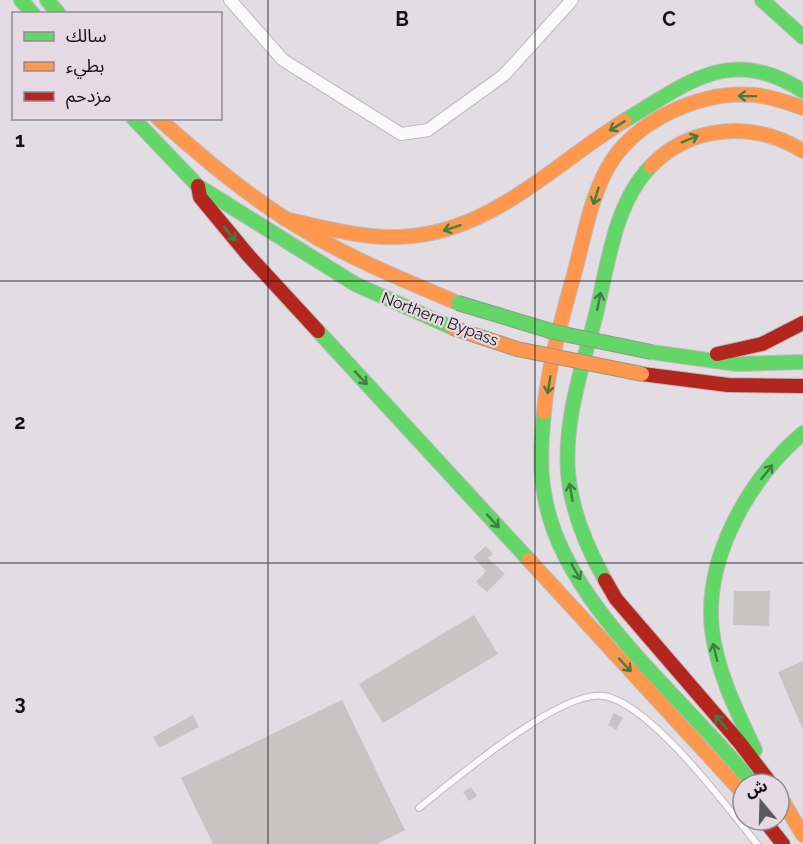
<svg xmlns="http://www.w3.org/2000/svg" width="803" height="844" viewBox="0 0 803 844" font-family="Raleway,'Noto Sans Arabic',sans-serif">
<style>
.building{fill:#c8c4c4}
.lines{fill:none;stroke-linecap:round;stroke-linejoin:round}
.lane-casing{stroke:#bebabd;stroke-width:8}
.street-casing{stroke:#bebabd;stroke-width:14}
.fast-casing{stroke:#bebabd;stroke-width:16}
.slow-casing{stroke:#bebabd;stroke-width:16}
.jam-casing{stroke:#bebabd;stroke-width:16}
.lane{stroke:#fbfafb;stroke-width:6}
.street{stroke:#fbfafb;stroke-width:12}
.fast{stroke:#63d668;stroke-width:14}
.slow{stroke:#ff974d;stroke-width:14}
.jam{stroke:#b3261e;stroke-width:14}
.fast-bridge-casing{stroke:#99948c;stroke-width:16;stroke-linecap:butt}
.slow-bridge-casing{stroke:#99948c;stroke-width:16;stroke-linecap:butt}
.fast-bridge{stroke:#63d668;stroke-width:14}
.slow-bridge{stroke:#ff974d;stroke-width:14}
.oneway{stroke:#407e43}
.grid{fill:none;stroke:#151215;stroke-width:1.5;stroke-opacity:0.55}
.labels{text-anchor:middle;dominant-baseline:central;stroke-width:4.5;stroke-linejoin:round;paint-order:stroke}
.street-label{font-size:16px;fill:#151215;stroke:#e5dae4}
.grid-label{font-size:20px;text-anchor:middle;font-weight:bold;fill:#151215;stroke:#e5dae4;stroke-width:4.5;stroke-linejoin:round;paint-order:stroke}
</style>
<rect width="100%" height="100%" fill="#e2dde2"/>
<g class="building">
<polygon points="486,546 493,554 488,558 505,574 487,592 476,582 486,571 473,557"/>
<polygon points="734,591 770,591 769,626 733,625"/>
<polygon points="474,615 498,654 383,723 359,684"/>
<polygon points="803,661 803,730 778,672"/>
<polygon points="342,700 405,830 377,844 213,844 181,778"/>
<polygon points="614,713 623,718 616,730 608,725"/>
<polygon points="193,715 199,727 159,748 153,737"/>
<polygon points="471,787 477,796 469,801 463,792"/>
</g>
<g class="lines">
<defs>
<path id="lane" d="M419,808C454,780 561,689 604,696C651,704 727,807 757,844"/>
<polyline id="street" points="230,0 283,60 401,134 428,130 504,75 572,0"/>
<g id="fast">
<polyline points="21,0 33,14"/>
<polyline points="47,0 59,14"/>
<polyline points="762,0 803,37"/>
<polyline points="133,118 198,186 355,284 453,328"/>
<path d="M624,121C688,83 730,44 803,91"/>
<polyline points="318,331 529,560"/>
<polyline points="651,352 737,364 803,362"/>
<path d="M544,412C541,443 539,473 546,503C568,609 688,701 753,784"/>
<path d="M605,580C586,546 571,510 568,472C564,419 583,365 596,314C608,265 614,204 651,166"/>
<path d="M755,750C737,712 717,672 712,630C704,557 749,479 803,433"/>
</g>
<g id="slow">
<path d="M158,118C204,159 251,199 304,230C353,260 406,281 458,303"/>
<path d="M651,166C692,124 755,121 803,151"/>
<path d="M285,219C322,227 360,238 398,237C489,235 552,165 624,121"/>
<path d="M544,412C548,367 561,322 573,278C583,243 589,202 607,169C633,121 700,90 755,95C772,97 787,102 803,108"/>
<polyline points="529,560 743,793"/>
<polyline points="779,795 803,835"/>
</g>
<g id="jam">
<polyline points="198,186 200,197 248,255 318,331"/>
<polyline points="717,354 762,344 803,323"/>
<polyline points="642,374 728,385 803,386"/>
<polyline points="605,580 616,599 740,743 771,784"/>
<polyline points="764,820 783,844"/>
</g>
</defs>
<use href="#lane" class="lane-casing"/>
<use href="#street" class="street-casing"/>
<use href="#fast" class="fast-casing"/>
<use href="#slow" class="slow-casing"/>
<use href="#jam" class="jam-casing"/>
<use href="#lane" class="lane"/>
<use href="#street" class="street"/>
<use href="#fast" class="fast"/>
<use href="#slow" class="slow"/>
<use href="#jam" class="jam"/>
<defs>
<polyline id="fast-bridge" points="458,303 554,332 651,352"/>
<polyline id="slow-bridge" points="453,328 517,349 642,374"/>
</defs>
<use href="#fast-bridge" class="fast-bridge-casing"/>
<use href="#slow-bridge" class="slow-bridge-casing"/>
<use href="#fast-bridge" class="fast-bridge"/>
<use href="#slow-bridge" class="slow-bridge"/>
</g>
<defs><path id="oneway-shaft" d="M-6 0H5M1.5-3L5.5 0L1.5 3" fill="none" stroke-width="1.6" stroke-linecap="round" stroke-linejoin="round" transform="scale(1.5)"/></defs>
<g class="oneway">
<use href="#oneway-shaft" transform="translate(747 96) rotate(-179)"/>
<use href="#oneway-shaft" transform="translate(617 126) rotate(148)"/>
<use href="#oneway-shaft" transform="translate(690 139) rotate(-22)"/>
<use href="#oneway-shaft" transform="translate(596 196) rotate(107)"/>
<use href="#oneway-shaft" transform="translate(452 228) rotate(162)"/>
<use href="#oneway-shaft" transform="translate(230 234) rotate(50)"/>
<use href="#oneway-shaft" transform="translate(599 301) rotate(-78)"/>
<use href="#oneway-shaft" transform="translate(361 378) rotate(47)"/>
<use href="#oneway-shaft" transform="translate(549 385) rotate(99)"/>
<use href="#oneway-shaft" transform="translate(767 472) rotate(-52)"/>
<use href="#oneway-shaft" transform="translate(571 492) rotate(-100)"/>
<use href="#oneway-shaft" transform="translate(493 521) rotate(47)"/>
<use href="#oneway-shaft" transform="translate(576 572) rotate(60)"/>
<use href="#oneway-shaft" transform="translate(715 652) rotate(-104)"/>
<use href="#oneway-shaft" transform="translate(625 665) rotate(47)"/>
<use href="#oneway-shaft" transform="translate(721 722) rotate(-131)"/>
</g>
<path class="grid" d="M268,0V844M535,0V844M0,281H803M0,563H803"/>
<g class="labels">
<g class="street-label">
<text transform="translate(440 319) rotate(21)">Northern Bypass</text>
</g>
</g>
<g class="grid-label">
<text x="402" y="26">B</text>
<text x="669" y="26">C</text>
<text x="20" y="147">1</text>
<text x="20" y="429">2</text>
<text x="20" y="710">3</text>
</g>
<rect x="12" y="12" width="210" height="108" fill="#e5dae4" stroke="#928a91" stroke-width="1.5"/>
<rect x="24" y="32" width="30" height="9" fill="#63d668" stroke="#928a91" stroke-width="1.5"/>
<text x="66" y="42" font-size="18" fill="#151215">سالك</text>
<rect x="24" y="62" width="30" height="9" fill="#ff974d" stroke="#928a91" stroke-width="1.5"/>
<text x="66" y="72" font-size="18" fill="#151215">بطيء</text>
<rect x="24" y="92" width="30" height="9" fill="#b3261e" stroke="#928a91" stroke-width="1.5"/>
<text x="66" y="102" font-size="18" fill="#151215">مزدحم</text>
<g transform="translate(761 802) rotate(341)"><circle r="28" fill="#e5dae4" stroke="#928a91" stroke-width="1.5"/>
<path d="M0-4.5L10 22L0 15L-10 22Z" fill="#5d595d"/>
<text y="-9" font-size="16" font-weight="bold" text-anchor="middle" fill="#151215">ش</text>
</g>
</svg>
